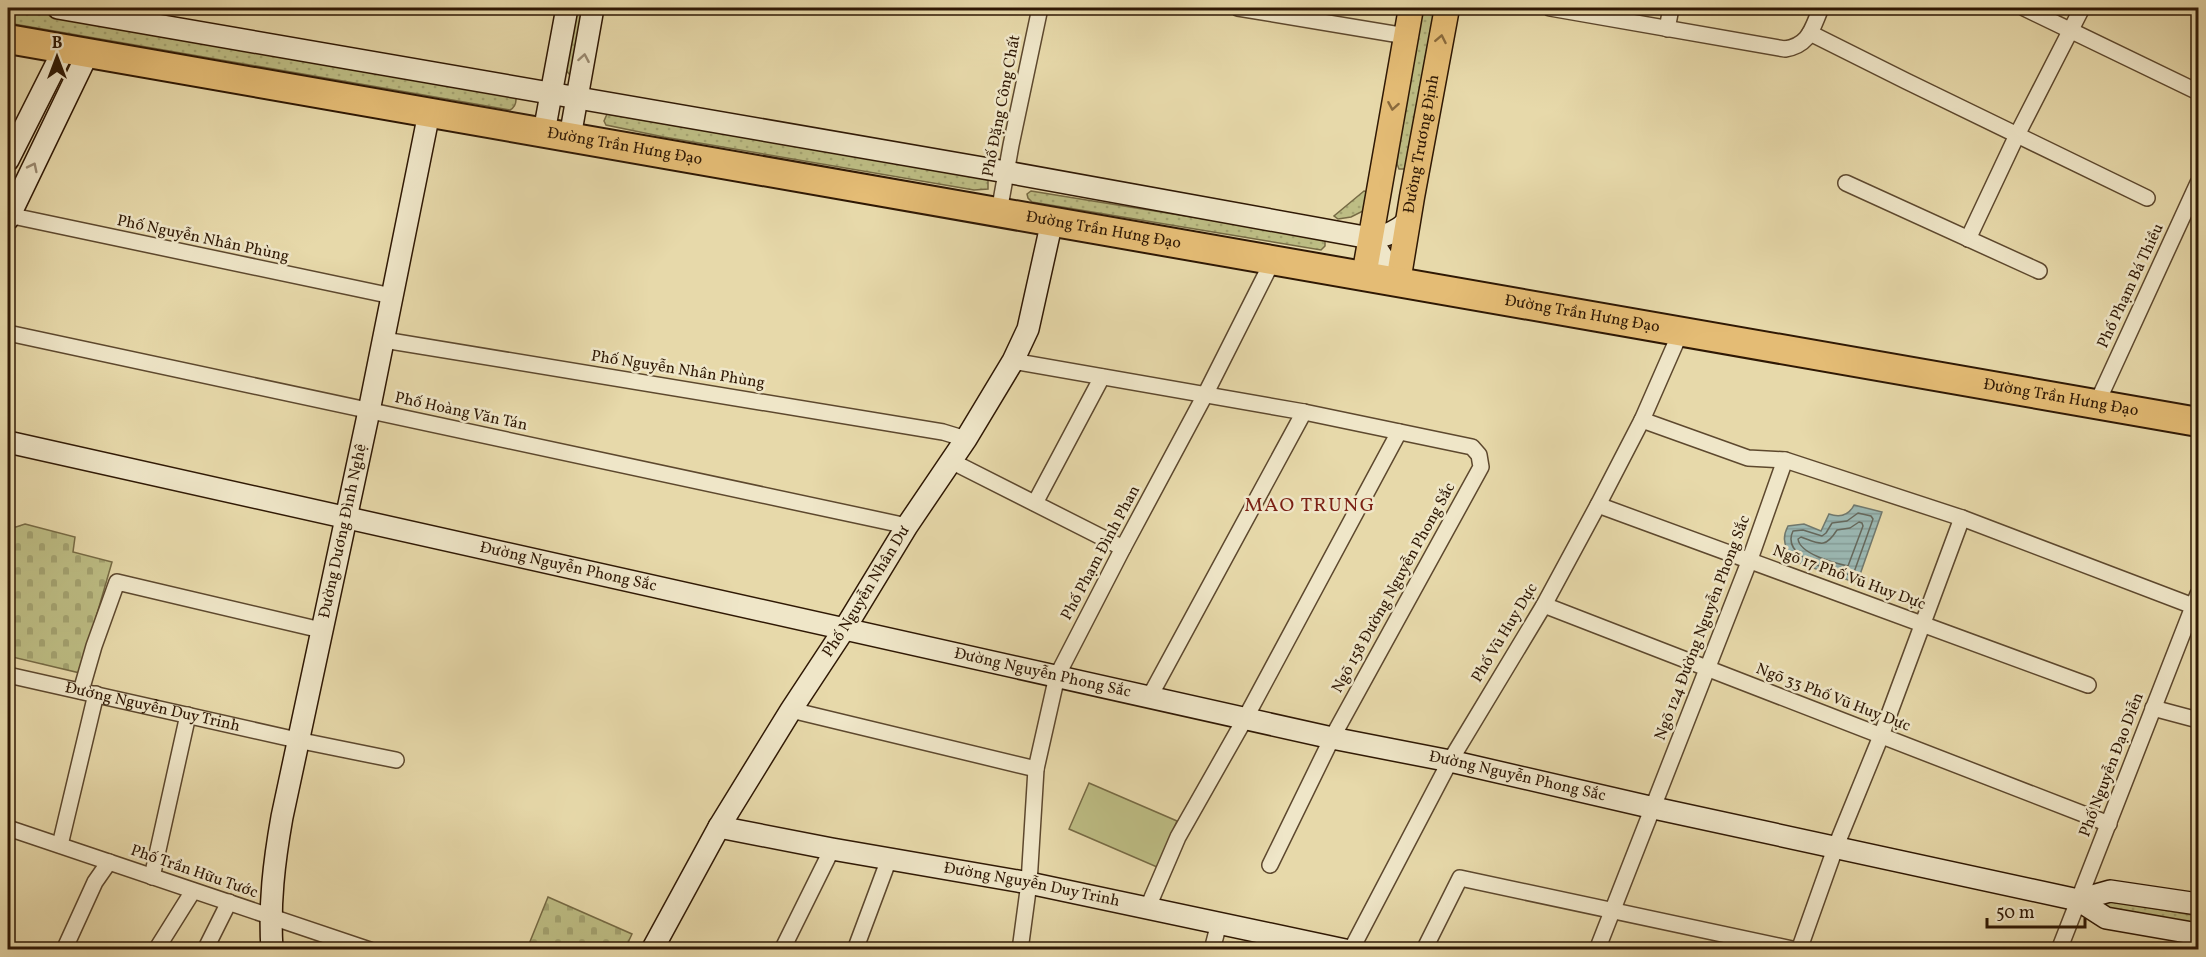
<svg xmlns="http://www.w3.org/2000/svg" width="2206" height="957" viewBox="0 0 2206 957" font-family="Vollkorn,serif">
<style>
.grass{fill:url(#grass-dots);stroke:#766a44;stroke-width:1.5}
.cemetery{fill:url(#cemetery-stones);stroke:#766a44;stroke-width:1.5}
.garden{fill:#bdbd84;stroke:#766a44;stroke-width:1.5}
.water{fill:url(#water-rules);stroke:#70786d;stroke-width:1.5}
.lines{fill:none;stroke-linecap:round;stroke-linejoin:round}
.shore{stroke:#65685c;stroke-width:1.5}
.street-casing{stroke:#5d482e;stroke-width:18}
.secondary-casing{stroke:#2f1804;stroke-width:24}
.primary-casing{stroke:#2f1804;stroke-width:27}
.highway-casing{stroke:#2f1804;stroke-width:32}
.street{stroke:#efe6c8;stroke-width:15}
.secondary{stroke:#efe6c8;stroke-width:21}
.primary{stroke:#e4bc75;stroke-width:24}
.highway{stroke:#e4bc75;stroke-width:28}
.oneway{stroke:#8a6a3c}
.oneway2{stroke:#998970}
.labels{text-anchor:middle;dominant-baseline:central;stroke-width:5;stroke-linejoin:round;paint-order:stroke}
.street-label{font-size:16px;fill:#2f1804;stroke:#efe6c8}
.quarter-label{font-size:20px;letter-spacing:1.5px;fill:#7a1f14;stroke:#efe6c8}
</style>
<defs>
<pattern id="grass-dots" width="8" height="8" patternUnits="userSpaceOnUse" patternTransform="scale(1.5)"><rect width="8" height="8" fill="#bdbd84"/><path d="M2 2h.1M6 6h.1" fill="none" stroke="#a3a270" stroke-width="1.8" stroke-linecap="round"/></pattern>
<pattern id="cemetery-stones" width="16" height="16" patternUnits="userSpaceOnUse" patternTransform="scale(1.5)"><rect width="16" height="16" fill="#bdbd84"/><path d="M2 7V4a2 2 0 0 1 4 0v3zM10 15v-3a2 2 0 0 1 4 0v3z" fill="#a3a270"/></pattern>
<pattern id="water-rules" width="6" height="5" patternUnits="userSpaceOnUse" patternTransform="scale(1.5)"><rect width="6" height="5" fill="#9bb8b3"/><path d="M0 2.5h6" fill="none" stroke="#869d98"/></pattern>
</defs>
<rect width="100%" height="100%" fill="#e7d9aa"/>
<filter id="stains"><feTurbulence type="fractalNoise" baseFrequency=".00333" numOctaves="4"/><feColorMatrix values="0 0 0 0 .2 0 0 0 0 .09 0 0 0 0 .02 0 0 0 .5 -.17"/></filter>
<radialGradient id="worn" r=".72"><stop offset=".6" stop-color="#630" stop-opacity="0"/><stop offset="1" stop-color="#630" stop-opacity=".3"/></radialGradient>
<g class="grass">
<path d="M8,8H21L511,92L515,93C517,100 517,106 510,110L8,23Z"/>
<polygon points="578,8 585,8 571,74 569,74 566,70"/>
<polygon points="1423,8 1435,8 1406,169 1399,169 1397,164 1398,152"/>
<polygon points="607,114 982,178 988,180 988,189 974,190 664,137 606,125 604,121"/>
<polygon points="1031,191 1322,238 1325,241 1325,246 1321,250 1032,202 1028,198 1027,194"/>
<polygon points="1364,191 1370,193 1365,210 1351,217 1338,219 1334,216"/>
<polygon points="2111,901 2198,916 2198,926 2107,911 2105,902"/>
</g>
<g class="cemetery">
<polygon points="25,524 75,537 73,552 112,562 80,673 8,656 8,526 16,527"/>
<polygon points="548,897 632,934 625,949 527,949"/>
</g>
<polygon class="garden" points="1089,783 1177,821 1157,867 1069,829"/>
<path class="water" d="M1854,505L1882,512L1857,583L1799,563C1786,553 1780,541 1788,526L1804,524L1821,531L1829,514C1841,518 1849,515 1854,505Z"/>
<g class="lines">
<g class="shore">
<path d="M1858,513L1871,516L1873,519L1853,575C1834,573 1780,557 1793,531L1803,530L1822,536L1826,533L1832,523L1847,521Z"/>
<path d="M1859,522L1862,523L1863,526L1848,566C1834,563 1800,554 1798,539L1801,537C1820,544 1825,549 1837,530L1850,528Z"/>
</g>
<defs>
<g id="street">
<polyline points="1238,8 1406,36"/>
<path d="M1550,8L1785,49C1810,45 1812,28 1821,8"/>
<polyline points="2024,8 2198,92"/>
<polyline points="1667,29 1671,8"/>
<polyline points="1810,33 1906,81 2147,198"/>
<polyline points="1846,183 2039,271"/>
<polyline points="999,212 1011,145 1040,8"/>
<polyline points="8,215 392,296"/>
<polyline points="1968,239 2017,135 2082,8"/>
<polyline points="8,333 907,526"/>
<polyline points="384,340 943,432 966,439"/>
<polyline points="1013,361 1304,412 1472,447 1479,455 1481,467 1332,738 1270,865"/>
<polyline points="2097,403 2198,183"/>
<polyline points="1642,420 1748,458 1785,460 1962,518 2193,606"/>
<polyline points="951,461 1123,548"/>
<polyline points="1035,503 1102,377"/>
<polyline points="1598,505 2088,685"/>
<polyline points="1544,605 2109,824"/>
<path id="s1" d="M8,675L297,740L396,760"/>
<polyline points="81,691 94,646 117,582 321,630"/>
<polyline points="1150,696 1304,412"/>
<polyline points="2153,708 2198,720"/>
<polyline points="791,710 1036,769"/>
<polyline points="8,828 370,950"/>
<polyline points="60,845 96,694"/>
<polyline points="152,877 188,715"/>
<polyline points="1148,907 1178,837 1246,717 1399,432"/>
<polyline points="64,950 95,882 109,862"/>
<polyline points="156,950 193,891"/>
<polyline points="205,950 229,902"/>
<polyline points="782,950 832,849"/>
<polyline points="855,950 889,859"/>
<polyline points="1020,950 1029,883 1036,769 1057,676 1123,548 1205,395 1273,260"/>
<polyline points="1212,950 1219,923"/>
<polyline points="1351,950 1450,761 1544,605 1598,505 1642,420 1681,331"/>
<polyline points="1424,950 1460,878 1797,950"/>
<polyline points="1597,950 1749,562 1785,460"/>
<polyline points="1799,950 1836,846 1881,736 1962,518"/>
<polyline points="2059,950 2198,594"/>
</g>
<g id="secondary">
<path d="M58,8L1006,172L1370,238C1384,237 1398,231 1408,221"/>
<polyline points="544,132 567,8"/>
<polyline points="570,137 593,8"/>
<polyline points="8,160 64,49"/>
<polyline points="8,219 88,53"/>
<polyline points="1370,238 1398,282"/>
<path id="s2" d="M8,442L1332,738L1450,761L1654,808L2078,900L2106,918L2198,934"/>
<path id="s3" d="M719,827L832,849L1029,883L1345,950"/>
<polyline points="2078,900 2110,891 2198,904"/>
<path id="s4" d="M272,950C269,904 274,862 282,817L369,411L429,113"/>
<path id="s5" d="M652,950L719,827L791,710L845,628L907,526L966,439L1013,361L1028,329L1052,221"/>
</g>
<g id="primary">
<polyline points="1364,276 1411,8"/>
<path id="s6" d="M1398,282L1412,197L1447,8"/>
</g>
<g id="highway">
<path id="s7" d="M8,39L2198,422"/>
</g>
</defs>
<use href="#street" class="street-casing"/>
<use href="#secondary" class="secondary-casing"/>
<use href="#primary" class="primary-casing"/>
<use href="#highway" class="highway-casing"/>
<use href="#street" class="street"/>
<use href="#secondary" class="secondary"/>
<use href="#primary" class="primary"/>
<use href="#highway" class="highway"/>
</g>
<defs><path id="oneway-chevron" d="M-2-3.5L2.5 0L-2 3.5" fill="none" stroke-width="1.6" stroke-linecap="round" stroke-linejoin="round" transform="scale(1.5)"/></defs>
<g class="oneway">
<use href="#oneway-chevron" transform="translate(1441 39) rotate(-79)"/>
<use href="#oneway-chevron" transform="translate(1393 106) rotate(100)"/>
</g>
<g class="oneway2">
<use href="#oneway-chevron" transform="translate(584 58) rotate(-80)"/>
<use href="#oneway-chevron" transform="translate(33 167) rotate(-64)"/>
</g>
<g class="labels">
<g class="street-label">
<text transform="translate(1002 106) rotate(-79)">Phố Đặng Công Chất</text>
<text stroke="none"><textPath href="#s6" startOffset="140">Đường Trương Định</textPath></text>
<text stroke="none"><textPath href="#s7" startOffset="626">Đường Trần Hưng Đạo</textPath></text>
<text stroke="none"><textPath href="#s7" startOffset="1112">Đường Trần Hưng Đạo</textPath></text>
<text transform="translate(203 239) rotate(12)">Phố Nguyễn Nhân Phùng</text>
<text transform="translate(2131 286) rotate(-65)">Phố Phạm Bá Thiều</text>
<text stroke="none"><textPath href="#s7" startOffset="1598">Đường Trần Hưng Đạo</textPath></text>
<text transform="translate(678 370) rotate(9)">Phố Nguyễn Nhân Phùng</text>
<text stroke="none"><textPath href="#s7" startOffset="2084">Đường Trần Hưng Đạo</textPath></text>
<text transform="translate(461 412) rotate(12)">Phố Hoàng Văn Tán</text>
<text stroke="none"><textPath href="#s4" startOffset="426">Đường Dương Đình Nghệ</textPath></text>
<text transform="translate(1101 553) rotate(-62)">Phố Phạm Đình Phan</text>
<text stroke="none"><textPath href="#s2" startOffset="574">Đường Nguyễn Phong Sắc</textPath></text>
<text transform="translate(1849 578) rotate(20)">Ngõ 17 Phố Vũ Huy Dực</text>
<text transform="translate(1394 588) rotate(-61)">Ngõ 158 Đường Nguyễn Phong Sắc</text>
<text stroke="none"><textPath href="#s5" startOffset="418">Phố Nguyễn Nhân Dư</textPath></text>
<text transform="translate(1703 628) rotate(-69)">Ngõ 124 Đường Nguyễn Phong Sắc</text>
<text transform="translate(1505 633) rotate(-59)">Phố Vũ Huy Dực</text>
<text stroke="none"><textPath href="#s2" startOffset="1060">Đường Nguyễn Phong Sắc</textPath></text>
<text transform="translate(1833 698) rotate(21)">Ngõ 33 Phố Vũ Huy Dực</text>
<text stroke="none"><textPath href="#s1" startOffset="148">Đường Nguyễn Duy Trinh</textPath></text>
<text transform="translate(2112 765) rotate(-69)">Phố Nguyễn Đạo Diễn</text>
<text stroke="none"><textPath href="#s2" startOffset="1546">Đường Nguyễn Phong Sắc</textPath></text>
<text transform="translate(194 872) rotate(19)">Phố Trần Hữu Tước</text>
<text stroke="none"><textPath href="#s3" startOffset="318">Đường Nguyễn Duy Trinh</textPath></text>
</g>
<g class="quarter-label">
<text x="1310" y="506">MAO TRUNG</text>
</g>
</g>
<rect width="2206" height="957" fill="none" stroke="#e7d9aa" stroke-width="30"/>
<rect x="9" y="9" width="2188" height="939" fill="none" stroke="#2f1804" stroke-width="3"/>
<rect x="15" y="15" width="2176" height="927" fill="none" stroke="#2f1804" stroke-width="1.5"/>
<g transform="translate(57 57)" stroke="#efe6c8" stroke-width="4.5" paint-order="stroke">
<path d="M0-4.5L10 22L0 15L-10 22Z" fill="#2f1804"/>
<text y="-9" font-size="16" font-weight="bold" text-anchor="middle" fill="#2f1804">B</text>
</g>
<path d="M1987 918v9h98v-9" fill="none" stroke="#2f1804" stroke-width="3"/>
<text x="1996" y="918" font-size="18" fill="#2f1804" stroke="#efe6c8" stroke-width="4.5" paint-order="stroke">50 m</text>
<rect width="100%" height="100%" filter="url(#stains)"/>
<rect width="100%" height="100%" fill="url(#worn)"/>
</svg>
